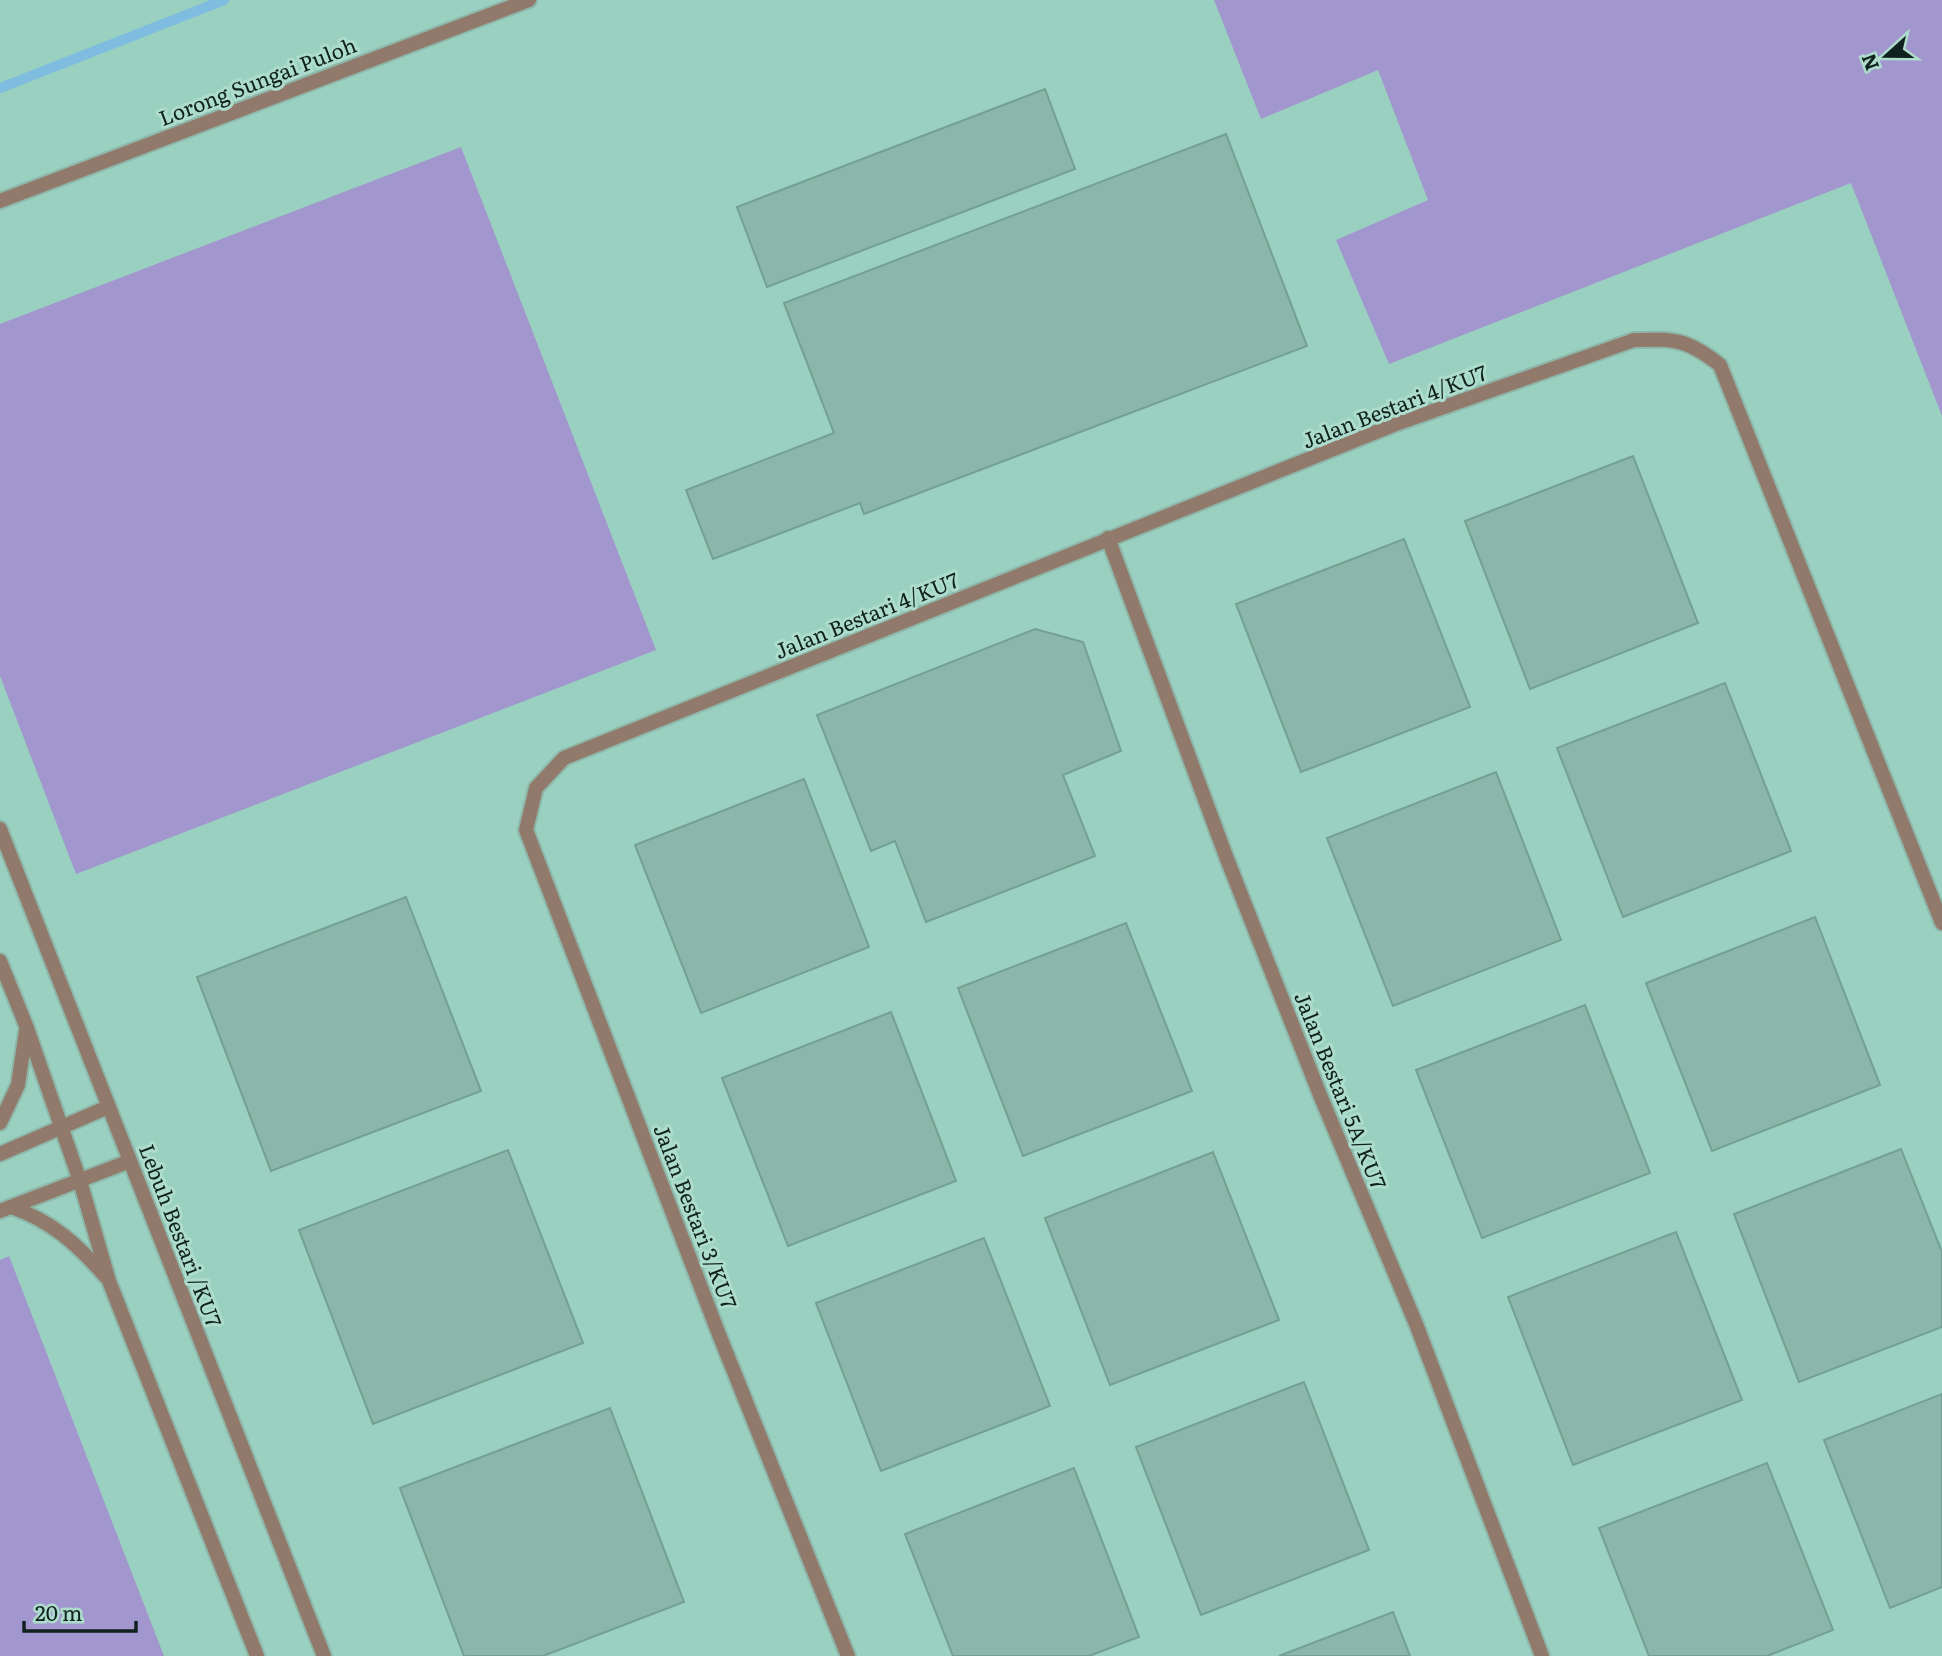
<svg xmlns="http://www.w3.org/2000/svg" width="1942" height="1656" viewBox="0 0 1942 1656" font-family="Literata,serif">
<style>
.built{fill:#99d0bf}
.green{fill:#a296ce}
.lines{fill:none;stroke-linecap:round;stroke-linejoin:round}
.stream{stroke:#7fbde0;stroke-width:10}
.building{fill:#8ab7a9;stroke:#73a092;stroke-width:2}
.minor-casing{stroke:#8eb7aa;stroke-width:18}
.tertiary-casing{stroke:#8eb7aa;stroke-width:18}
.minor{stroke:#917a6b;stroke-width:14}
.tertiary{stroke:#917a6b;stroke-width:14}
.labels{text-anchor:middle;dominant-baseline:central;stroke-width:6;stroke-linejoin:round;paint-order:stroke}
.street-label{font-size:21px;fill:#10221d;stroke:#addccd}
</style>
<rect width="100%" height="100%" fill="#addccd"/>
<rect class="built" x="0" y="0" width="1942" height="1656"/>
<g class="green">
<polygon points="1214,0 1942,0 1942,416 1851,183 1389,364 1336,240 1428,200 1378,70 1261,119"/>
<polygon points="461,147 656,650 76,874 0,676 0,324"/>
<polygon points="9,1256 164,1656 0,1656 0,1260"/>
</g>
<g class="lines">
<polyline class="stream" points="0,88 224,0"/>
</g>
<g class="building">
<polygon points="1045,89 1075,169 767,287 737,207"/>
<polygon points="1226,134 1307,346 864,514 860,503 713,559 686,490 834,433 784,303"/>
<polygon points="1633,456 1698,623 1530,689 1465,521"/>
<polygon points="1404,539 1470,707 1301,772 1236,604"/>
<polygon points="1035,629 1083,642 1121,751 1063,775 1095,856 926,922 895,841 871,851 817,715"/>
<polygon points="1725,683 1791,851 1623,917 1557,748"/>
<polygon points="1496,772 1561,940 1393,1006 1327,838"/>
<polygon points="804,779 869,947 701,1013 635,845"/>
<polygon points="406,897 481,1091 271,1171 197,977"/>
<polygon points="1815,917 1880,1085 1712,1151 1646,983"/>
<polygon points="1126,923 1192,1091 1023,1156 958,988"/>
<polygon points="1585,1005 1650,1173 1482,1238 1416,1070"/>
<polygon points="891,1012 956,1181 788,1246 722,1078"/>
<polygon points="1901,1149 1942,1252 1942,1327 1799,1382 1734,1214"/>
<polygon points="508,1150 583,1343 373,1424 299,1230"/>
<polygon points="1213,1152 1279,1320 1110,1385 1045,1218"/>
<polygon points="1676,1232 1742,1400 1573,1465 1508,1297"/>
<polygon points="984,1238 1050,1406 881,1471 816,1303"/>
<polygon points="1304,1382 1369,1550 1201,1615 1136,1447"/>
<polygon points="1942,1394 1942,1587 1890,1608 1824,1440"/>
<polygon points="610,1408 684,1602 543,1656 464,1656 400,1488"/>
<polygon points="1767,1463 1833,1630 1767,1656 1649,1656 1599,1528"/>
<polygon points="1074,1468 1139,1637 1089,1656 953,1656 905,1534"/>
<polygon points="1393,1612 1410,1656 1279,1656"/>
</g>
<g class="lines">
<defs>
<g id="minor">
<polyline points="1108,538 1227,859 1320,1095 1416,1324 1542,1656"/>
<polyline points="0,829 324,1656"/>
<polyline points="0,961 27,1028 80,1181 109,1281 257,1656"/>
<polyline points="0,1123 18,1085 26,1031"/>
<polyline points="0,1154 108,1107"/>
<path d="M11,1207C52,1221 78,1245 106,1277"/>
<polyline points="0,1211 130,1161"/>
<path d="M848,1656L718,1332L526,830L536,788L564,758L1396,424L1634,340C1676,339 1687,339 1720,365L1942,923"/>
</g>
<polyline id="tertiary" points="0,201 529,0"/>
</defs>
<use href="#minor" class="minor-casing"/>
<use href="#tertiary" class="tertiary-casing"/>
<use href="#minor" class="minor"/>
<use href="#tertiary" class="tertiary"/>
</g>
<g class="labels">
<g class="street-label">
<text transform="translate(257 80) rotate(-21)">Lorong Sungai Puloh</text>
<text transform="translate(1394 405) rotate(-21)">Jalan Bestari 4/KU7</text>
<text transform="translate(866 614) rotate(-22)">Jalan Bestari 4/KU7</text>
<text transform="translate(1342 1090) rotate(68)">Jalan Bestari 5A/KU7</text>
<text transform="translate(697 1216) rotate(69)">Jalan Bestari 3/KU7</text>
<text transform="translate(182 1235) rotate(69)">Lebuh Bestari /KU7</text>
</g>
</g>
<g transform="translate(1886 56) rotate(249)" stroke="#addccd" stroke-width="5" paint-order="stroke">
<path d="M0-5L12 26L0 18L-12 26Z" fill="#10221d"/>
<text y="-10" font-size="19" font-weight="bold" text-anchor="middle" fill="#10221d">N</text>
</g>
<path d="M24 1621v10h112v-10" fill="none" stroke="#10221d" stroke-width="3.5"/>
<text x="35" y="1621" font-size="21" fill="#10221d" stroke="#addccd" stroke-width="5" paint-order="stroke">20 m</text>
</svg>
